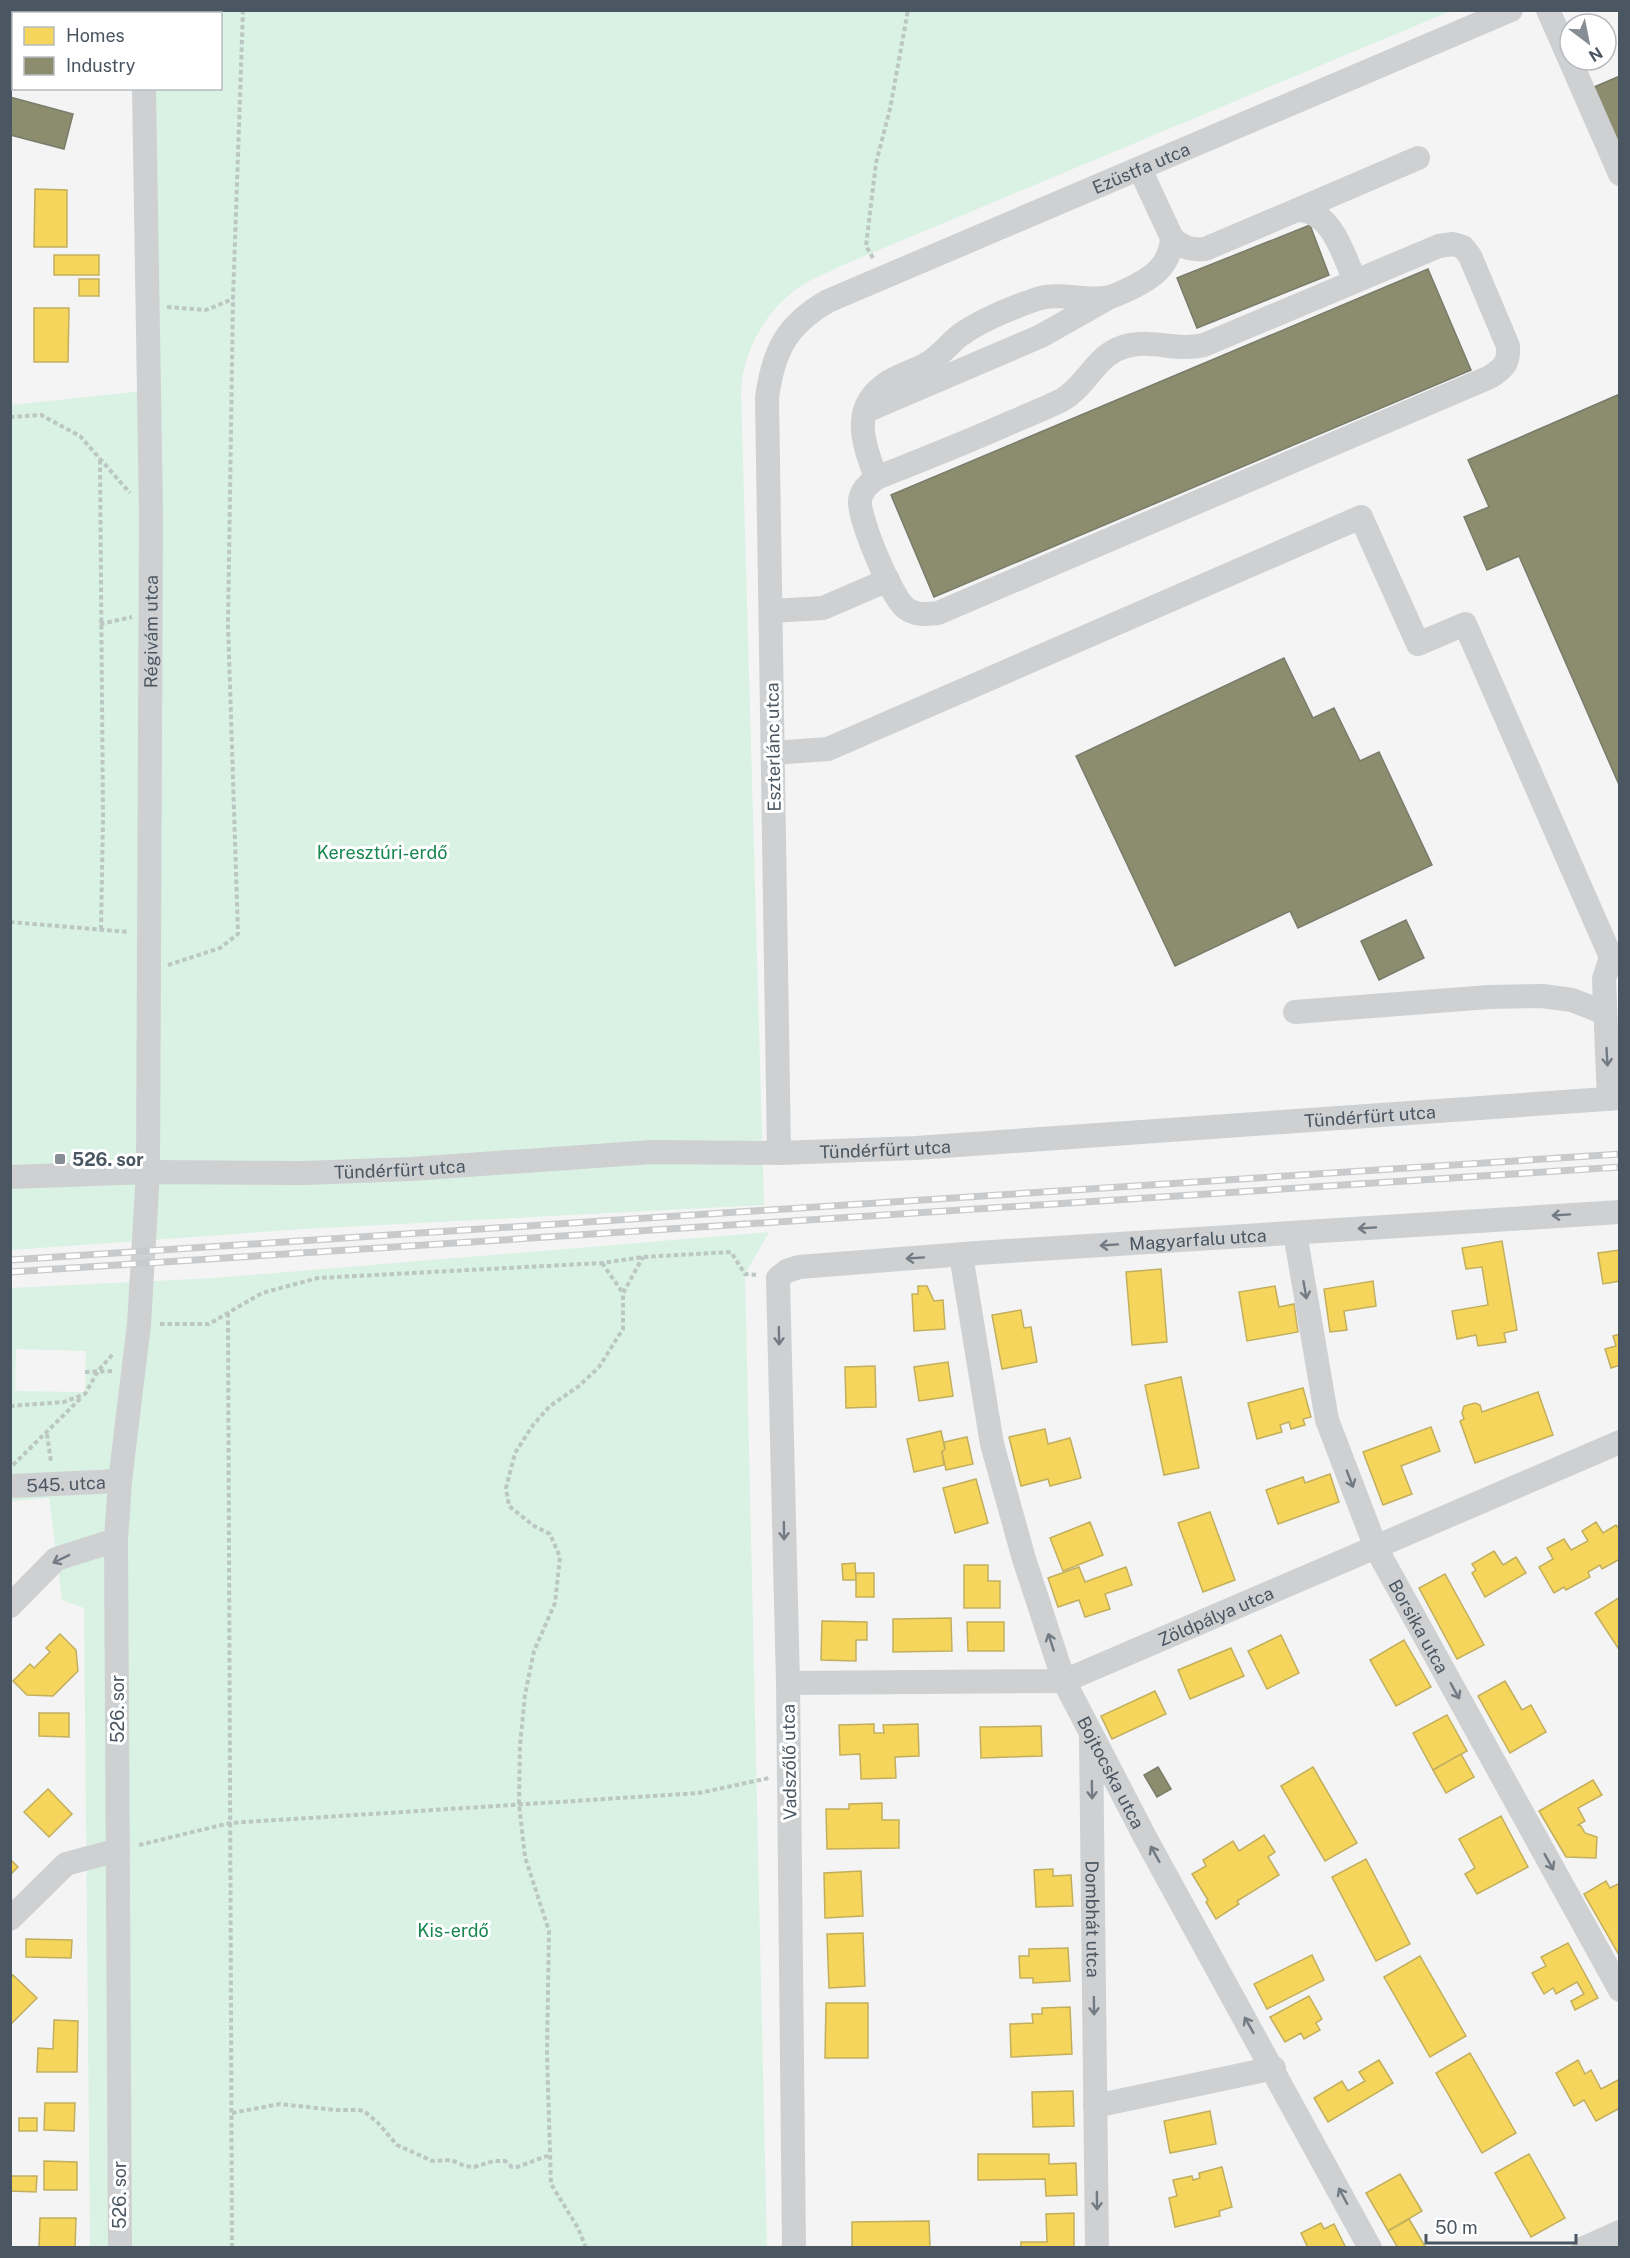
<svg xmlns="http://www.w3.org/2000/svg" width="1630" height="2258" viewBox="0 0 1630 2258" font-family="'Public Sans',sans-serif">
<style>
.green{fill:#d9f2e3;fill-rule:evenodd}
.homes{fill:#f6d55c;stroke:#c2af5e;stroke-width:1.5}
.industry{fill:#8c8c6e;stroke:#787c6a;stroke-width:1.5}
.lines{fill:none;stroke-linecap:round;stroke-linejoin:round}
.path{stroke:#bcc7c4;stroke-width:4;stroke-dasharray:4.5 3;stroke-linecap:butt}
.minor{stroke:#ced0d2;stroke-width:24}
.rail-casing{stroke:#c9cacc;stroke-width:7}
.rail{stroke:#fff;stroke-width:4.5;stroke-dasharray:14;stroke-linecap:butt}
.oneway{stroke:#727b83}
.poi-dot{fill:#868d94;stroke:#fff;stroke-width:2}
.labels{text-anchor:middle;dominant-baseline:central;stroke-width:6;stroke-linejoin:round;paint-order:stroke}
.street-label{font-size:18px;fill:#4a5661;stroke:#fff}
.park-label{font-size:18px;fill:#17864f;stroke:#fff}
.poi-label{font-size:18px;font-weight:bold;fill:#4a5661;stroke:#fff;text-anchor:start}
</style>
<rect width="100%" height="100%" fill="#f4f4f4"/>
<g class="green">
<path d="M149,11H1451L843,265C828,273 807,280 794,291C763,315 743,353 741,391L764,1205L304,1229L11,1250V405L152,390L150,89L220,88V14H149Z"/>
<path d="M769,1232L745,1274L767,2247H90L84,1608L62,1600L49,1498L11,1501V1288L215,1278ZM16,1349L86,1351L85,1392L15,1391Z"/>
</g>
<g class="homes">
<polygon points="35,189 67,190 67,247 34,247"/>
<rect x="54" y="255" width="45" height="20"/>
<rect x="79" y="279" width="20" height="17"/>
<polygon points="34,308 69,308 68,362 34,362"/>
<polygon points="1502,1241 1517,1330 1504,1333 1506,1342 1478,1346 1476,1335 1457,1339 1452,1311 1488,1305 1482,1267 1466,1269 1462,1248"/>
<polygon points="1620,1250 1620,1281 1603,1284 1598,1253"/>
<polygon points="1161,1269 1167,1342 1132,1345 1126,1272"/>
<polygon points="1373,1281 1376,1306 1344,1311 1347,1330 1330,1332 1324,1289"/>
<polygon points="918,1286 927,1286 934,1301 943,1300 945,1329 914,1331 912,1294 918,1294"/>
<polygon points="1275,1286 1279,1307 1294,1304 1298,1332 1247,1341 1239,1292"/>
<polygon points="1021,1310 1024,1328 1031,1327 1037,1362 1002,1369 992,1315"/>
<polygon points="1620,1334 1620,1365 1611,1368 1605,1349 1616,1346 1613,1336"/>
<polygon points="948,1362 953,1396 919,1401 914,1367"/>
<polygon points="875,1366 876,1407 846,1408 845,1367"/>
<polygon points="1181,1377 1199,1468 1164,1475 1145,1385"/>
<polygon points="1303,1388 1311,1417 1303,1419 1305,1425 1291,1429 1289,1422 1280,1425 1282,1432 1257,1439 1248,1403"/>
<polygon points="1538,1392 1553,1435 1475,1463 1460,1421 1464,1419 1462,1413 1464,1406 1475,1403 1480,1405 1482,1412"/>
<polygon points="1431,1427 1440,1451 1401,1466 1412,1494 1383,1505 1363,1452"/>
<polygon points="1045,1429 1048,1444 1070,1438 1081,1478 1050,1486 1048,1479 1021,1486 1009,1437"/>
<polygon points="941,1431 945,1449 942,1452 944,1465 914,1472 907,1439"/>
<polygon points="967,1437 973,1464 946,1470 942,1452 945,1449 944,1442"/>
<polygon points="1330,1474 1339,1502 1278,1524 1266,1490 1303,1477 1305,1483"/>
<polygon points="976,1479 988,1523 955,1533 943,1488"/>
<polygon points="1210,1512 1235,1580 1203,1592 1178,1523"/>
<polygon points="1090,1522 1103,1555 1063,1571 1050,1538"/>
<polygon points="1596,1522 1603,1533 1616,1525 1620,1531 1620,1559 1602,1569 1600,1565 1588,1572 1590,1577 1566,1590 1564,1587 1554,1593 1539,1567 1553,1559 1547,1548 1564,1539 1571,1550 1588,1541 1582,1531"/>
<polygon points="1494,1551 1503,1565 1516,1557 1526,1573 1485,1597 1472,1573 1476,1570 1472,1564"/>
<polygon points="855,1563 856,1580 843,1580 842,1564"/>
<polygon points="964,1565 988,1565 988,1581 1000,1581 1000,1608 964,1608"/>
<polygon points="1079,1567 1085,1582 1126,1567 1132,1585 1105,1594 1110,1609 1085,1617 1079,1600 1058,1607 1048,1578"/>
<rect x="856" y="1573" width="18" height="24"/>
<polygon points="1445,1574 1484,1645 1457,1659 1419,1588"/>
<polygon points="1620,1597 1620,1651 1595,1613"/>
<polygon points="951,1618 952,1651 893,1652 893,1619"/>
<polygon points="822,1621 867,1622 867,1640 856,1640 856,1661 821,1660"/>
<polygon points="967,1622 1004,1622 1004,1651 968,1651"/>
<polygon points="60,1634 76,1650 78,1671 53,1696 27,1695 13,1681 30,1664 34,1668 50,1652 46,1648"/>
<polygon points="1281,1635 1299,1673 1267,1689 1248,1651"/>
<polygon points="1404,1640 1431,1687 1396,1706 1370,1660"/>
<polygon points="1231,1648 1244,1676 1190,1699 1178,1670"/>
<polygon points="1505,1681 1522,1710 1531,1705 1546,1732 1510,1753 1478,1696"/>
<polygon points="1155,1691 1166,1714 1112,1739 1101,1716"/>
<polygon points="39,1713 69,1713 69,1737 39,1736"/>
<polygon points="1447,1715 1467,1751 1433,1770 1413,1733"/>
<polygon points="874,1724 874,1733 884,1733 883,1725 918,1724 919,1756 895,1757 896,1778 861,1779 860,1754 840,1755 839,1725"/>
<polygon points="1041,1726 1042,1756 981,1758 980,1727"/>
<polygon points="1461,1754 1474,1777 1446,1793 1433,1770"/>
<polygon points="1313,1767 1357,1843 1325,1861 1281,1786"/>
<polygon points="1593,1780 1602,1795 1578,1808 1585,1821 1578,1825 1581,1826 1585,1833 1597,1837 1596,1858 1566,1857 1539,1811"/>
<polygon points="48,1789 72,1814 49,1837 24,1812"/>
<polygon points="882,1803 882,1820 899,1820 899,1848 827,1849 826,1809 849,1809 849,1804"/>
<polygon points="1501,1816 1528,1867 1477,1894 1465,1874 1475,1868 1459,1839"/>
<polygon points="1264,1835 1275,1852 1268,1857 1279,1875 1237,1901 1239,1904 1216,1919 1206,1902 1208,1900 1192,1874 1206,1866 1203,1860 1233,1841 1239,1851"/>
<polygon points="10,1859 18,1867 10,1875"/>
<polygon points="1366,1859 1410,1944 1376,1961 1332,1877"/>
<polygon points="1053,1869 1053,1876 1071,1875 1073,1906 1036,1907 1034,1870"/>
<polygon points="861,1871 863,1916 825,1918 824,1873"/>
<polygon points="1606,1881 1610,1888 1620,1883 1619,1955 1584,1894"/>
<polygon points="863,1933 865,1986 829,1988 827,1934"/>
<polygon points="26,1939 72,1940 71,1958 26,1957"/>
<polygon points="1568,1943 1598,1998 1575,2010 1571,2001 1584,1994 1577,1982 1556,1994 1553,1988 1544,1994 1532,1973 1546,1966 1541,1957"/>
<polygon points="1068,1948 1070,1981 1033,1983 1033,1978 1020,1978 1019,1956 1029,1956 1029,1949"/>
<polygon points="1312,1955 1324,1980 1267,2009 1254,1984"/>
<polygon points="1420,1956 1466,2036 1430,2057 1384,1977"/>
<polygon points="13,1975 37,1998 11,2024 10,1978"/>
<polygon points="1309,1996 1322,2019 1316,2023 1320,2030 1304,2039 1301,2033 1285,2042 1270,2017"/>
<polygon points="826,2003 868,2003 868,2058 825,2058"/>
<polygon points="1070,2007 1072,2054 1011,2057 1010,2024 1033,2023 1032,2014 1042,2014 1042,2008"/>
<polygon points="54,2020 78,2021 77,2072 37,2072 38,2048 53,2049"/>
<polygon points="1470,2053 1516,2133 1482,2153 1436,2073"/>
<polygon points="1379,2060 1393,2083 1328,2122 1314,2098 1342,2081 1348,2091 1365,2081 1359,2072"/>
<polygon points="1578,2060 1585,2074 1591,2070 1601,2089 1620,2079 1620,2108 1596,2121 1584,2100 1574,2106 1556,2073"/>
<polygon points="1073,2091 1074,2126 1033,2127 1032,2092"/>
<polygon points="45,2103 75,2103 74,2131 44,2130"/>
<polygon points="1210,2111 1216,2144 1170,2153 1164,2121"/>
<rect x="19" y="2118" width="18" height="13"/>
<polygon points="978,2154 1049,2154 1049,2164 1076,2163 1077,2195 1046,2196 1045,2179 978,2180"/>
<polygon points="1529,2154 1565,2218 1531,2237 1495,2173"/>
<polygon points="44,2161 77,2162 77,2190 44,2190"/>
<polygon points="1222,2167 1232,2207 1219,2211 1220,2216 1175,2227 1169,2198 1177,2196 1173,2180 1192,2176 1193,2180 1200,2178 1199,2173"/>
<polygon points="1400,2174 1422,2211 1388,2231 1366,2193"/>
<polygon points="10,2176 37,2176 36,2192 10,2191"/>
<polygon points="1074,2213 1074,2248 1021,2248 1021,2242 1047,2242 1046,2214"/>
<polygon points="40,2218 76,2218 75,2248 39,2247"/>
<polygon points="1409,2219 1426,2248 1398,2248 1388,2231"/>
<polygon points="929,2221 930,2248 852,2248 852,2222"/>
<polygon points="1321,2223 1324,2229 1334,2224 1346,2248 1308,2248 1301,2233"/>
</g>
<g class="industry">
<polygon points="10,10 100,10 99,14 14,14 14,39 10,38"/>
<polygon points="10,38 14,39 14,76 10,75"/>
<polygon points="1620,76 1620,147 1592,88"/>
<polygon points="10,97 73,114 64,149 10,135"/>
<polygon points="1310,225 1329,275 1197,328 1177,278"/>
<polygon points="1428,269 1471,370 934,597 891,495"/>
<polygon points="1620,394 1620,787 1519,556 1487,570 1464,517 1489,507 1468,460"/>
<polygon points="1284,658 1313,718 1334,708 1360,761 1379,752 1432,865 1298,928 1290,911 1175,966 1076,756"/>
<polygon points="1406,920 1424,958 1379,980 1361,941"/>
<polygon points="1158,1767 1171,1789 1157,1797 1144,1775"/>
</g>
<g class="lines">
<g class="path">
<polyline points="873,258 866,246 876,163 890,109 908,10"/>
<polyline points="167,307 206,310 233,299"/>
<polyline points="10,417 41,415 80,436 130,493"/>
<polyline points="100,460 103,819 101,929"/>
<polyline points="100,624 132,617"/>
<polyline points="10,922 129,932"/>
<polyline points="168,965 220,948 238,934 228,624 233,299 243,10"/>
<polyline points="602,1263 623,1293"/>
<polyline points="228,1313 232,2248"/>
<polyline points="160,1324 209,1324 262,1293 318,1278 602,1263 643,1257 731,1252 745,1274 759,1275"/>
<polyline points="85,1372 112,1371"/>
<polyline points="10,1406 64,1402 85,1394 98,1371 113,1354"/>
<polyline points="47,1434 51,1462"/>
<polyline points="13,1465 82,1397"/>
<polyline points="139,1845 230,1823 699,1793 769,1778"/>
<polyline points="232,2113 280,2104 335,2110 358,2110 364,2111 378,2123 397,2145 432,2161 451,2160 465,2166 474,2167 494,2161 505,2161 512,2167 517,2167 550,2155"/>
<polyline points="586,2248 578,2228 551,2184 547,2054 549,1931 525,1857 519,1804 520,1745 525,1695 534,1651 555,1603 560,1557 550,1534 534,1526 509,1506 506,1488 515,1453 533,1425 550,1406 579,1386 599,1367 623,1329 623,1293 643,1257"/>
</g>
<g class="minor">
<polyline points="142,10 142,14"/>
<polyline points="1548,10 1620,174"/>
<polyline points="1297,210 1418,158"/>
<path d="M1172,238C1183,248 1190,250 1205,249L1297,210C1332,210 1343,254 1355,281"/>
<path d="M1453,244L1463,247L1470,256L1508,346C1509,363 1504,368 1490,377L938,613C927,614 917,616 907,609C892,600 858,517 860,500C862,489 869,484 876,478C922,460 967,442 1012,422C1028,415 1046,408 1062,400C1087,386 1095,356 1123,347C1151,338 1176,352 1204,345L1439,246Z"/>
<polyline points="866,411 1041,336 1108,298"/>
<path d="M876,478C863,441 849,407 890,381C902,374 916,370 928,363C940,356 948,345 959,336C981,320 1011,308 1037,299C1061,292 1082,301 1105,298C1113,297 1120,293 1127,290C1151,279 1170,267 1172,238L1140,169"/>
<polyline points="771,611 823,608 888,580"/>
<polyline points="773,753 828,749 1361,517 1418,644 1465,624 1611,957 1620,956"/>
<polyline points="1295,1012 1489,997 1542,996 1572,1000 1605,1013"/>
<polyline points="1609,1099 1604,979 1611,957"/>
<path id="s1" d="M779,1153L767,398C773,352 786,325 828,301L1511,10"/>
<path id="s2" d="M10,1177L148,1172L304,1173L411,1169L652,1152L779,1153L916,1148L1620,1098"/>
<path id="s3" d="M1295,1233L1327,1420L1376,1548L1620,1990"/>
<path id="s4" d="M961,1255L992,1444L1024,1559L1064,1681L1146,1839L1370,2248"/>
<path id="s5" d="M10,1486L120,1481"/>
<polyline points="10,1606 56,1559 116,1540"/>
<path id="s6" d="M788,1683L1064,1681L1620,1442"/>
<path id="s7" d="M1091,1737L1097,2248"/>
<polyline points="10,1919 66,1864 118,1850"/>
<polyline points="1095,2106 1274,2068"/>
<path id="s8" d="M120,2248L116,1540L120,1481L139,1324L148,1172L151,515L144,88"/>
<path id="s9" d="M794,2248L788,1683L778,1278L787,1271L799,1267L977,1253L1620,1212"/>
<polyline points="1584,2248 1620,2232"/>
</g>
<defs>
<g id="rail">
<polyline points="10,1260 1620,1154"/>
<polyline points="10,1272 1620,1167"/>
</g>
</defs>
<use href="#rail" class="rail-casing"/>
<use href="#rail" class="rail"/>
</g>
<defs><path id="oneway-shaft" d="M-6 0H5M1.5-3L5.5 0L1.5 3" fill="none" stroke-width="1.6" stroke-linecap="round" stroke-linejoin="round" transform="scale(1.5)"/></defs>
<g class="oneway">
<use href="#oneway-shaft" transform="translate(1607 1057) rotate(87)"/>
<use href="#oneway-shaft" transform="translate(1561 1215) rotate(176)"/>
<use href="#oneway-shaft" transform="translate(1367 1228) rotate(176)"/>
<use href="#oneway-shaft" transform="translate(1109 1245) rotate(176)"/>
<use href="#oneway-shaft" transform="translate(915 1258) rotate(176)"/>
<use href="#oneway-shaft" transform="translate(1305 1290) rotate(80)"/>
<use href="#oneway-shaft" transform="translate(779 1336) rotate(89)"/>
<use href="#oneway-shaft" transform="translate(1350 1479) rotate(69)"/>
<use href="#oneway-shaft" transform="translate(784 1531) rotate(89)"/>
<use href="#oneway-shaft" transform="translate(61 1559) rotate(154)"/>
<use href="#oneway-shaft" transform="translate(1051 1642) rotate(-108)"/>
<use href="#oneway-shaft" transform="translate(1455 1691) rotate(61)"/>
<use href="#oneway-shaft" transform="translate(1092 1790) rotate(89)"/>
<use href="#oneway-shaft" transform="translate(1155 1854) rotate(-119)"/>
<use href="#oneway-shaft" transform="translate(1549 1862) rotate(61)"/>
<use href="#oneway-shaft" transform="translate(1094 2006) rotate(89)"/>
<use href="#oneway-shaft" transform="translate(1249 2025) rotate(-119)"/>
<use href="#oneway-shaft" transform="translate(1343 2196) rotate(-118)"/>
<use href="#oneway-shaft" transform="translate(1097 2201) rotate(89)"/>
</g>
<rect class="poi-dot" x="54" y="1153" width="12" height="12" rx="3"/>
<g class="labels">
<g class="street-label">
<text stroke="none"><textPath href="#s1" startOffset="1215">Ezüstfa utca</textPath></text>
<text stroke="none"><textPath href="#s8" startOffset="1618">Régivám utca</textPath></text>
<text transform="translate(773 747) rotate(-91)">Eszterlánc utca</text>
<text stroke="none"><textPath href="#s2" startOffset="1362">Tündérfürt utca</textPath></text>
<text stroke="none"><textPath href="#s2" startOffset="876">Tündérfürt utca</textPath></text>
<text stroke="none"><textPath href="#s2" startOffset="390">Tündérfürt utca</textPath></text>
<text stroke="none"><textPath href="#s9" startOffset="1394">Magyarfalu utca</textPath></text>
<text stroke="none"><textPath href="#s5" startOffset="56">545. utca</textPath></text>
<text stroke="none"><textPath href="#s6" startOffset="441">Zöldpálya utca</textPath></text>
<text stroke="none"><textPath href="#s3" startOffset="416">Borsika utca</textPath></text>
<text transform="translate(117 1709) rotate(-90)">526. sor</text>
<text transform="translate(789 1762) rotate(-91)">Vadszőlő utca</text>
<text stroke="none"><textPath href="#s4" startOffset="542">Bojtocska utca</textPath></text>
<text stroke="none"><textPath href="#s7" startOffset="182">Dombhát utca</textPath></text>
<text transform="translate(119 2195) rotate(-90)">526. sor</text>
</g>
<g class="park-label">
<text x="382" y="852">Keresztúri-erdő</text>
<text x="453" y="1930">Kis-erdő</text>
</g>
<g class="poi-label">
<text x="72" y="1159">526. sor</text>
</g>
</g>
<rect width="1630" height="2258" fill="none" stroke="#4a5661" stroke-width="24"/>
<rect x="12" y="12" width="210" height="78" fill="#ffffff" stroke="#b7bbc0" stroke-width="1.5"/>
<rect x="24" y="27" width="30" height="18" fill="#f6d55c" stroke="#b7bbc0" stroke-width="1.5"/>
<text x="66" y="42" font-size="18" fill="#4a5661">Homes</text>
<rect x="24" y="57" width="30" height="18" fill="#8c8c6e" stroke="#b7bbc0" stroke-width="1.5"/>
<text x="66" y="72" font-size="18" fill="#4a5661">Industry</text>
<g transform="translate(1588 42) rotate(148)"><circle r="28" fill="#ffffff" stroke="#b7bbc0" stroke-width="1.5"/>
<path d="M0-4.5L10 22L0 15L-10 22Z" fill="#868d94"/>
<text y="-9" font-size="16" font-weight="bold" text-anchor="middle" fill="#4a5661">N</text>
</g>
<path d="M1426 2234v9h150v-9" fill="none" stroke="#4a5661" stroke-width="3"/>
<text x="1435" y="2234" font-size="18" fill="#4a5661" stroke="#ffffff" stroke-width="4.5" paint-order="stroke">50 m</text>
</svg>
